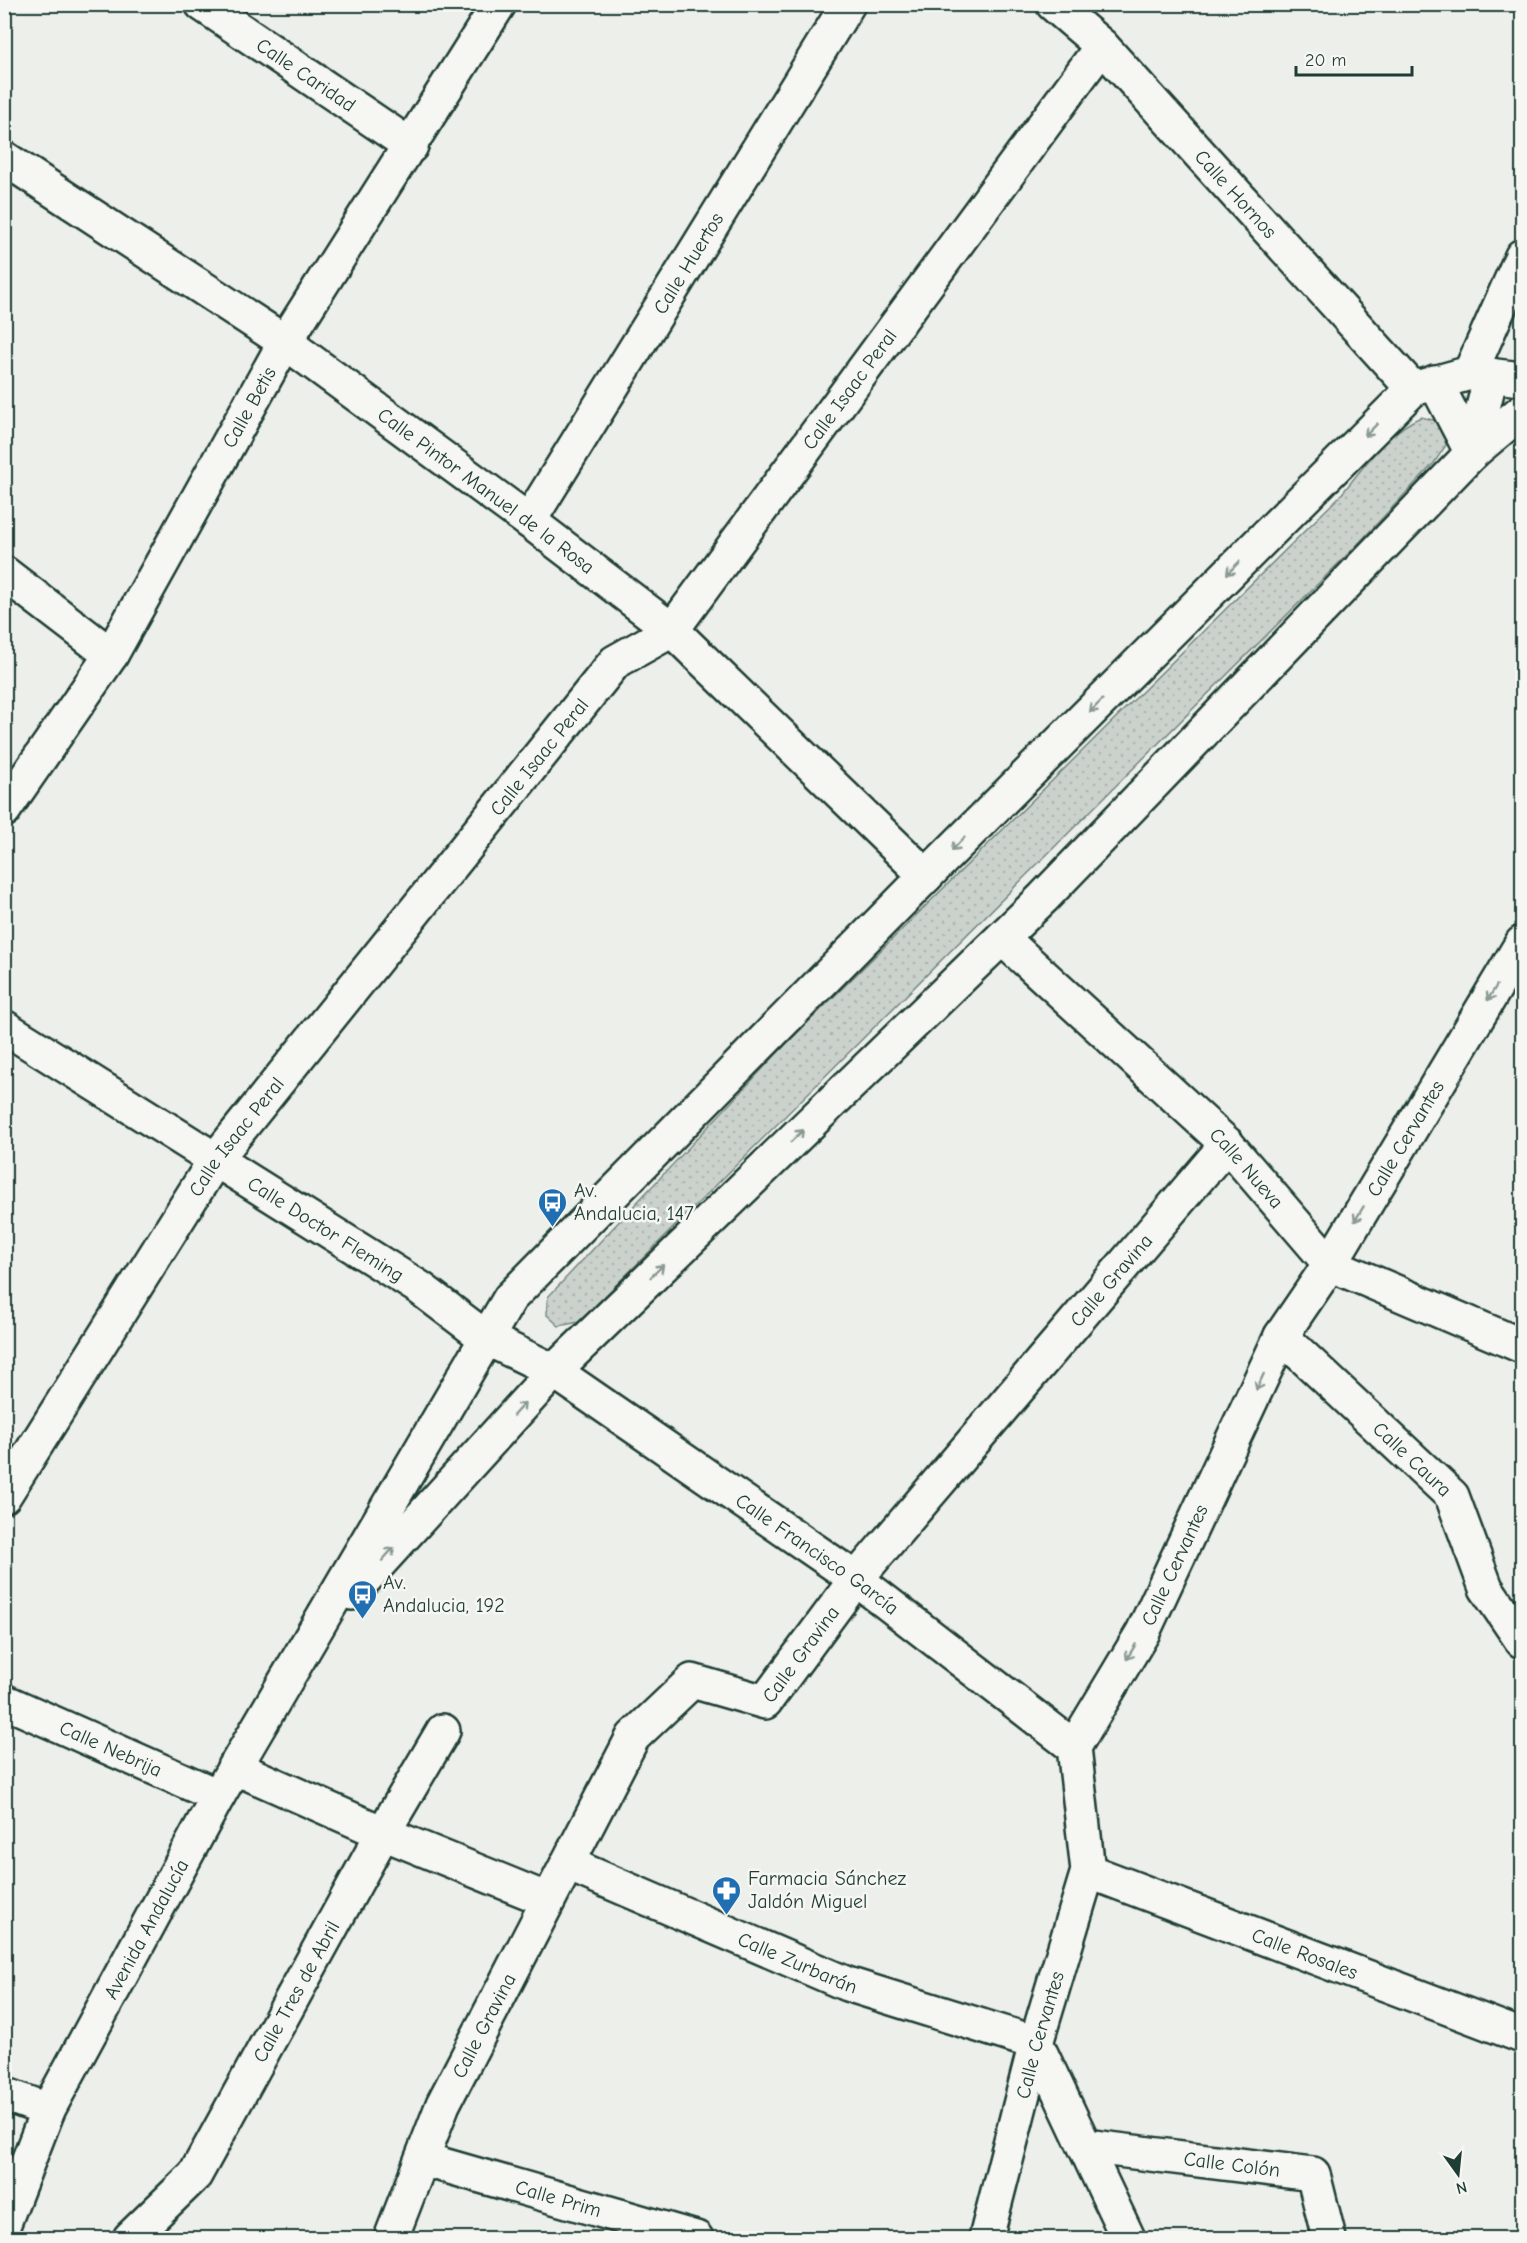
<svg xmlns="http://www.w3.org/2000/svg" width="1527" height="2243" viewBox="0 0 1527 2243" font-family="'Comic Neue',sans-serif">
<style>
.green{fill:url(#green-dots);stroke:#758880;stroke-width:1.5}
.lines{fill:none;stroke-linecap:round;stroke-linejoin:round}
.minor-casing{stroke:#1f3d34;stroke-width:38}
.minor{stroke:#f6f6f2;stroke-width:33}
.oneway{stroke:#8a9a93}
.labels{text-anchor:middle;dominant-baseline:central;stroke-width:5;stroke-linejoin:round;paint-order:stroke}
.street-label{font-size:20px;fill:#1f3d34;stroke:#f6f6f2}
.poi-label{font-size:20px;fill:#1f3d34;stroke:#f6f6f2;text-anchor:start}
</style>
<defs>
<pattern id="green-dots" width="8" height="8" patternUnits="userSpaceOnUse" patternTransform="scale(1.5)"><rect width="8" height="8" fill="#cbd2cc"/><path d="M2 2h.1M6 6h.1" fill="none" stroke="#aeb5b0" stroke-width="1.8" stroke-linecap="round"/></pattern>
</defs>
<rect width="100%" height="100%" fill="#edefea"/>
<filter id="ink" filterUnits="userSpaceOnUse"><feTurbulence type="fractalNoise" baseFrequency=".0167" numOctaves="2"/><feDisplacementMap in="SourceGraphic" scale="12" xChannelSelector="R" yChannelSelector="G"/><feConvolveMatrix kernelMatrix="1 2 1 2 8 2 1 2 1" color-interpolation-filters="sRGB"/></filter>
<g filter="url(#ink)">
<path class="green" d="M1421,417L1441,422L1446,445L1434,463L1356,546L579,1322L559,1326L547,1315L548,1297L787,1043L1340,496C1364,467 1386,432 1421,417Z"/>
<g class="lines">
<defs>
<g id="minor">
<path id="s1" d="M202,4L411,146"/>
<path id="s2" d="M1053,4L1102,46L1413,389"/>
<path id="s3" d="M4,158L285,342L529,521L672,630L926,876"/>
<polyline points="1470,373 1522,256"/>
<polyline points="1435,382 1472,453"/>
<polyline points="1472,453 1491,375"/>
<path id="s4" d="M529,521L848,4"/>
<polyline points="4,573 111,655"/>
<path id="s5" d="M4,810L111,655L285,342L499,4"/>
<path id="s6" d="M1002,938L1227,1144L1330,1264L1522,1346"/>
<path id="s7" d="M4,1027L420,1288L486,1338L554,1371L856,1579L1074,1747"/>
<path id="s8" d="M1281,1336L1452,1496L1486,1588L1522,1641"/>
<path id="s9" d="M4,1496L215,1160L615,662L672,630L1102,46"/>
<polyline points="352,1593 554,1371 1043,898 1472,453 1522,411"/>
<path id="s10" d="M4,1701L218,1796"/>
<polyline points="234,1767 383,1833 548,1900"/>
<path id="s11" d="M568,1864L847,1984L1036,2043L1128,2238"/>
<path id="s12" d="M1088,1871L1522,2036"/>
<polyline points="4,2094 48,2110"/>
<path id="s13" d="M1085,2146L1313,2174L1329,2238"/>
<path id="s14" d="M422,2159L696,2238"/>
<path id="s15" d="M4,2223L48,2110L218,1796L510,1298L926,876L1413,389L1470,373L1522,379"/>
<path id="s16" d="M130,2238L195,2175L383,1833L443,1731"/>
<path id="s17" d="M391,2238L443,2104L633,1737L692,1681L765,1702L856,1579L1227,1144"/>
<path id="s18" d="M986,2238L1036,2043L1088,1871L1074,1747L1143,1632L1281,1336L1330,1264L1522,943"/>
</g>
</defs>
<use href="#minor" class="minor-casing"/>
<use href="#minor" class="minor"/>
</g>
<defs><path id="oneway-shaft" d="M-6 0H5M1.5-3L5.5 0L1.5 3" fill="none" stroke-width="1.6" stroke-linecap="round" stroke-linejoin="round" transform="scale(1.5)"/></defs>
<g class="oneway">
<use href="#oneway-shaft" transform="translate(1371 430) rotate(135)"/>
<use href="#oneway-shaft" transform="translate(1233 568) rotate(135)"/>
<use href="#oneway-shaft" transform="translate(1096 706) rotate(135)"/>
<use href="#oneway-shaft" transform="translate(958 844) rotate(135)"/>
<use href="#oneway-shaft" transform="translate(1492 993) rotate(121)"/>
<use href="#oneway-shaft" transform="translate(797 1136) rotate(-44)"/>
<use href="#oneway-shaft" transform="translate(1359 1214) rotate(121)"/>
<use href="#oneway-shaft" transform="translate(657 1271) rotate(-44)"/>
<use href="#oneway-shaft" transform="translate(1260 1382) rotate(115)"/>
<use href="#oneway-shaft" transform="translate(519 1409) rotate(-48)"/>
<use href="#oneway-shaft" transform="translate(388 1554) rotate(-48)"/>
<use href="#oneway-shaft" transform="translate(1131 1652) rotate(121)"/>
</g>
</g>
<defs>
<symbol id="bus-pin" viewBox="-11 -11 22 30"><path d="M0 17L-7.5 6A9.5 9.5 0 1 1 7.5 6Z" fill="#1f6fb2" stroke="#f6f6f2"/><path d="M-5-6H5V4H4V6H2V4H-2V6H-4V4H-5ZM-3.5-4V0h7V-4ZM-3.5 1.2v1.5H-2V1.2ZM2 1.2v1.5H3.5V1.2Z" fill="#fff"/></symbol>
<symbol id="pharmacy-pin" viewBox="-11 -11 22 30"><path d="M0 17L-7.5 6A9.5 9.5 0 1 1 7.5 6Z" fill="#1f6fb2" stroke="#f6f6f2"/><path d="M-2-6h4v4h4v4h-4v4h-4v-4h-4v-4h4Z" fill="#fff"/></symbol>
</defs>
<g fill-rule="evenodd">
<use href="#bus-pin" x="536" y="1186" width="33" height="45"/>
<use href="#bus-pin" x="346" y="1578" width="33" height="45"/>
<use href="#pharmacy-pin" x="710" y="1874" width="33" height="45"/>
</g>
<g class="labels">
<g class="street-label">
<text stroke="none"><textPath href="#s1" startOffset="126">Calle Caridad</textPath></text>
<text stroke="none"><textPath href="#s2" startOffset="264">Calle Hornos</textPath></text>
<text stroke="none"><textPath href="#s4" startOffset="303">Calle Huertos</textPath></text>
<text stroke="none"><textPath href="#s9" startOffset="1400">Calle Isaac Peral</textPath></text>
<text stroke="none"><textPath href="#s5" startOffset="472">Calle Betis</textPath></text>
<text stroke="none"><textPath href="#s3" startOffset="586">Calle Pintor Manuel de la Rosa</textPath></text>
<text stroke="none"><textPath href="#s9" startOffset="914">Calle Isaac Peral</textPath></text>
<text stroke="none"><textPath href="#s9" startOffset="428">Calle Isaac Peral</textPath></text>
<text stroke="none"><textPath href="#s18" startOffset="1200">Calle Cervantes</textPath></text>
<text stroke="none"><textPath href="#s6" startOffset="336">Calle Nueva</textPath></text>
<text stroke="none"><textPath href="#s7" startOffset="380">Calle Doctor Fleming</textPath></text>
<text stroke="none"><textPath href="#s17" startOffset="1260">Calle Gravina</textPath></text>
<text stroke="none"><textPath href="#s8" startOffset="180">Calle Caura</textPath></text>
<text stroke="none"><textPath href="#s7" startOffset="970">Calle Francisco García</textPath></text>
<text stroke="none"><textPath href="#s18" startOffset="714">Calle Cervantes</textPath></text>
<text stroke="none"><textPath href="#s17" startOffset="774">Calle Gravina</textPath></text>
<text stroke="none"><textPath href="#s10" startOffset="117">Calle Nebrija</textPath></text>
<text stroke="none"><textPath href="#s15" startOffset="327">Avenida Andalucía</textPath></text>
<text stroke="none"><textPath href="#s12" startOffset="232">Calle Rosales</textPath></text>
<text stroke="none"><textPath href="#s11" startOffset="250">Calle Zurbarán</textPath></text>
<text stroke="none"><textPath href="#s16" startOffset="300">Calle Tres de Abril</textPath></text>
<text stroke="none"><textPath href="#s17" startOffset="232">Calle Gravina</textPath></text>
<text stroke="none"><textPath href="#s18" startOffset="210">Calle Cervantes</textPath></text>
<text stroke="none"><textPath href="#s13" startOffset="148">Calle Colón</textPath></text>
<text stroke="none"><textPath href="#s14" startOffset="142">Calle Prim</textPath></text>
</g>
<g class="poi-label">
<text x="574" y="1190">Av.<tspan x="574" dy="23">Andalucia, 147</tspan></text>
<text x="383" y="1582">Av.<tspan x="383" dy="23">Andalucia, 192</tspan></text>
<text x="748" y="1878">Farmacia Sánchez<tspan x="748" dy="23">Jaldón Miguel</tspan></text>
</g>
</g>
<rect width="1527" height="2243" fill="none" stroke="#f6f6f2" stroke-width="24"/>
<rect x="12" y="12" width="1503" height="2219" fill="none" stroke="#1f3d34" stroke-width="2" filter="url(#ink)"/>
<g transform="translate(1458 2174) rotate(165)" stroke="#f6f6f2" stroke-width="4.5" paint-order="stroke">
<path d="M0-4.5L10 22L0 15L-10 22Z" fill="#1f3d34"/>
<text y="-9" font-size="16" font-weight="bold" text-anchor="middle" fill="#1f3d34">N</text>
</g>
<path d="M1296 66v9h116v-9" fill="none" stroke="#1f3d34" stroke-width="3"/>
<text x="1305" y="66" font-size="18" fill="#1f3d34" stroke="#f6f6f2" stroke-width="4.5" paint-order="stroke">20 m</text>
</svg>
